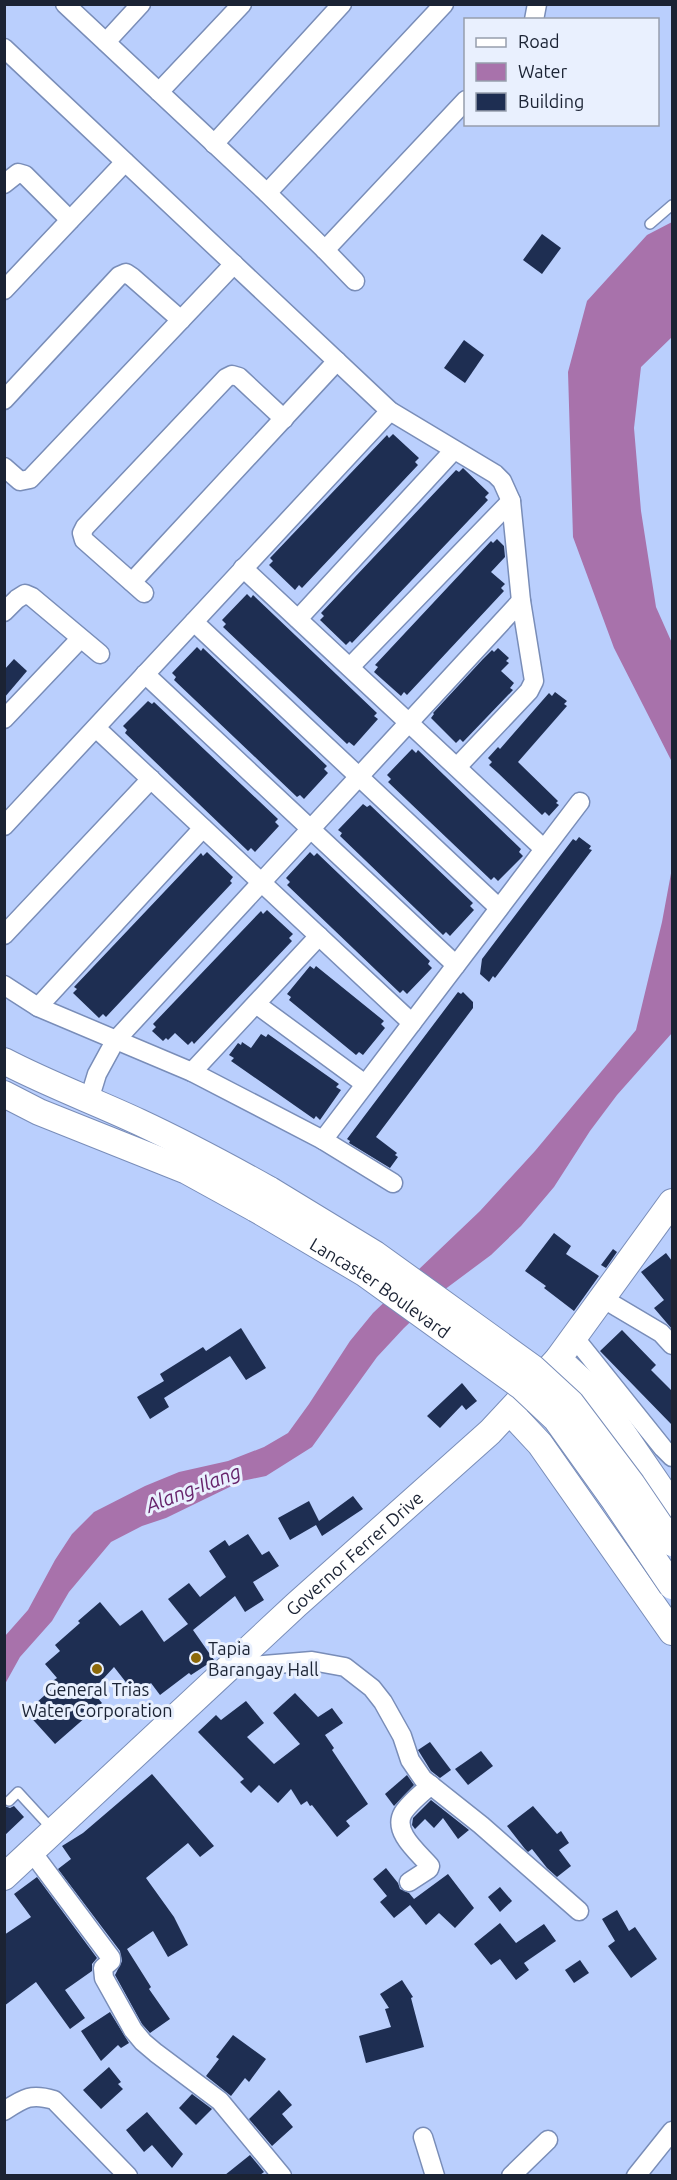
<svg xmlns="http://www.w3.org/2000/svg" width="677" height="2180" viewBox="0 0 677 2180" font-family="Ubuntu,sans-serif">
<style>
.water{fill:#a872ab}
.building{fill:#1e2e52}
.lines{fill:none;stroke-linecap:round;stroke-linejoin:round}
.lane-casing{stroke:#798db8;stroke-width:12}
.street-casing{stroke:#798db8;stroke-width:21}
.secondary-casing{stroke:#798db8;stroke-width:28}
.lane{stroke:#fff;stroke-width:9}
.street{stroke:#fff;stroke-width:18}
.secondary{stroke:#fff;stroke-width:26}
.secondary-bridge-casing{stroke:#798db8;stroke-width:28;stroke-linecap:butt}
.secondary-bridge{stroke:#fff;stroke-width:26}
.poi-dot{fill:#8c690a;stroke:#e9f0fe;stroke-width:2}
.labels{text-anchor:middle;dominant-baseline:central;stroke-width:6;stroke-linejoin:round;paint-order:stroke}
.street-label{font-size:18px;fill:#1b2334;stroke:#e9f0fe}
.poi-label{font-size:18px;fill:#1b2334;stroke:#e9f0fe;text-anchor:start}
.water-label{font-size:20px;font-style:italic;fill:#66236b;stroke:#e9f0fe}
</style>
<rect width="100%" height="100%" fill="#bacffd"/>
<g class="water">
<polygon points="672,222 672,337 641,367 634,428 641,511 656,607 672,643 672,762 614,648 573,537 568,372 587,301 647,235"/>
<polygon points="672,868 672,1033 617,1095 590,1131 554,1187 521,1226 491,1255 444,1290 404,1328 377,1357 312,1447 266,1476 242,1481 166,1518 142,1526 111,1542 69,1592 52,1621 20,1657 5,1684 5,1636 28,1610 55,1560 72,1534 94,1512 145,1486 179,1472 228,1461 264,1447 288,1433 309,1404 350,1341 373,1313 480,1211 535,1151 636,1030 662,922"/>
</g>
<g class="building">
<polygon points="542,234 561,248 542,274 523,260"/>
<polygon points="464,340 484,355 465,383 444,368"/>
<polygon points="393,434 419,458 415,462 418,465 302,588 299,585 295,590 269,565 273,561 270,558 387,435 389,438"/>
<polygon points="463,468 489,493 485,497 488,500 352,643 350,641 346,645 320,620 324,616 321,613 456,470 459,472"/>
<polygon points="497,539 504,546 505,557 491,572 505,584 501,588 504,591 407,695 404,692 401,696 374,672 378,667 375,665 491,541 493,543"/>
<polygon points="247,594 251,598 253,595 377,713 374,716 378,719 354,746 349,742 347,744 223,627 226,624 222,620"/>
<polygon points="197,647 201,651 203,648 327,766 324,769 328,773 304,799 300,795 297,797 174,680 176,677 172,673"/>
<polygon points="498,648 509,658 506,661 509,663 501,671 514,683 510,688 513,690 463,742 460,739 456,743 431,718 434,714 433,713 483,659 492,650 494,652"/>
<polygon points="14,659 27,671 4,698 4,670"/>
<polygon points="555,692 567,701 564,704 567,706 518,762 558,801 556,803 559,805 549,816 545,812 542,815 498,773 489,765 492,762 488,758 498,747 500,749 549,693 552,696"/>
<polygon points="148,701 152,704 154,702 278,819 275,822 279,826 255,852 251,848 248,851 125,733 127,730 123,726"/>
<polygon points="412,749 416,753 418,750 521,849 519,852 523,856 498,881 494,877 491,880 388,782 391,779 387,775"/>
<polygon points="363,804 367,807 370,805 473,903 470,906 474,910 450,936 446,932 443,935 340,836 342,833 338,830"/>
<polygon points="579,837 591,846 589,849 592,850 495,978 493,976 489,982 480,974 482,959 573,839 576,841"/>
<polygon points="207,852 233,877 230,881 232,883 106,1017 103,1014 99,1018 73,993 77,989 74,987 201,853 203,856"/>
<polygon points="310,852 314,856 317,853 430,961 428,964 432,968 407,994 403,990 400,993 287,885 290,882 286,878"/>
<polygon points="267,910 293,934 289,938 292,941 194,1044 192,1041 188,1045 175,1033 168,1040 166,1038 163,1041 152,1031 156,1027 153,1024 261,911 263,914"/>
<polygon points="310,966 314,969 316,966 384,1021 381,1024 385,1028 363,1055 359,1052 356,1055 289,1000 291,997 287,994"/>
<polygon points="458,992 461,994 463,992 473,1002 473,1008 376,1137 397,1153 395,1155 398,1157 390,1168 349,1143 350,1141 347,1139"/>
<polygon points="261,1034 266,1037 268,1034 339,1084 336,1087 341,1090 320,1120 316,1116 314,1119 231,1061 234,1058 229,1055 238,1043 241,1045 242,1042 251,1048"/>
<polygon points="554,1233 571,1246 566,1254 599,1276 574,1311 544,1288 546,1286 525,1271"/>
<polygon points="613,1249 617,1252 606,1268 601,1265"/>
<polygon points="666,1253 672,1261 672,1329 654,1308 664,1300 641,1272"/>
<polygon points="241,1328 266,1368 246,1380 230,1356 164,1398 169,1407 150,1419 137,1397 164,1381 160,1374 203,1347 206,1351"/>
<polygon points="622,1330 656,1365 651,1370 672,1391 672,1425 600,1351"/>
<polygon points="462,1383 477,1401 466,1410 462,1405 440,1428 427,1416"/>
<polygon points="353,1496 363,1509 322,1536 316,1525 290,1540 278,1518 309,1501 319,1521"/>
<polygon points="248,1534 262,1555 269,1551 279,1566 253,1582 264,1600 245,1612 235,1596 193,1630 214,1660 191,1675 189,1673 160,1695 151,1683 136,1695 114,1667 92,1691 102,1703 55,1744 26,1712 55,1686 51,1682 57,1678 45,1664 60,1651 55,1645 80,1623 78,1621 100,1602 120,1626 142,1610 164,1642 188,1624 168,1599 189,1583 200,1597 226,1577 209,1551 225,1540 229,1546"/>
<polygon points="295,1693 318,1717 332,1708 343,1723 325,1735 334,1748 332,1750 368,1804 346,1821 350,1826 337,1837 312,1805 310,1806 307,1801 301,1805 291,1789 278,1803 259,1785 251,1793 240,1782 244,1779 198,1732 216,1715 221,1720 246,1701 264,1723 247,1737 274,1764 300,1744 273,1713"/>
<polygon points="430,1742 451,1770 440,1778 431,1771 418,1750"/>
<polygon points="481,1751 493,1766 468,1785 455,1769"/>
<polygon points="152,1774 214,1846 200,1857 188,1843 146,1878 174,1917 188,1945 168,1957 153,1931 127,1949 151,1987 149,1989 170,2019 150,2033 142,2024 115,1975 122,1961 120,1951 58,1869 71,1859 62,1846 83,1833"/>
<polygon points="407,1775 414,1785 394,1806 385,1794"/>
<polygon points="431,1800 469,1830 458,1839 443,1818 434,1828 425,1819 415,1829 412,1825 413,1818"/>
<polygon points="4,1806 10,1808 14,1806 24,1817 4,1836"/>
<polygon points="533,1806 557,1834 561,1831 569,1843 559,1850 571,1866 557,1877 547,1868 532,1849 528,1852 525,1849 507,1826"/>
<polygon points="386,1868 398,1883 400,1889 409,1893 414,1899 448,1874 474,1908 455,1928 439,1913 426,1925 410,1905 394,1918 380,1902 387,1896 373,1879"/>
<polygon points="37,1877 97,1958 92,1964 92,1971 65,1990 85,2018 70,2029 36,1982 4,2006 4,1935 31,1917 14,1894"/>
<polygon points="500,1887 512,1901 500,1912 488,1897"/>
<polygon points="617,1910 629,1931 635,1927 657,1959 631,1978 608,1946 615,1941 602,1919"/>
<polygon points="500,1923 516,1943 544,1924 556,1941 524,1963 529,1970 516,1980 500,1959 491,1965 474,1944"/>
<polygon points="580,1960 589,1973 574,1983 565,1970"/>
<polygon points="402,1980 413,1997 411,1998 424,2047 366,2063 359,2036 391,2027 385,2009 389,2008 380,1994"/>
<polygon points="110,2012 129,2043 121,2048 118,2045 101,2061 81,2031"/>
<polygon points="233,2035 266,2059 249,2082 245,2078 231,2096 206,2076 219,2059 216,2057"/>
<polygon points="109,2067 121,2082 118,2084 123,2089 101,2109 83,2090"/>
<polygon points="279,2090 292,2105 282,2114 293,2127 272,2146 249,2119"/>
<polygon points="192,2094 212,2109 196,2125 179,2108"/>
<polygon points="147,2112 183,2154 172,2168 152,2145 144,2152 126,2130"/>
<polygon points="250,2155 264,2172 260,2175 225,2175"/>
</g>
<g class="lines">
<defs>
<g id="lane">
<polyline points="650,224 672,205"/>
<polyline points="9,1801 18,1792 53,1830"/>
</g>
<g id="street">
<polyline points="65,4 267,193 325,250 355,281"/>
<polyline points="534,20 537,4"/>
<polyline points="106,42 141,4"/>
<polyline points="4,48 390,411 495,474 502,481 511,501 521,601 534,681 529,691 457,767"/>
<polyline points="159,92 242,4"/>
<polyline points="214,144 342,4"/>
<polyline points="4,184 18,173 25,175 70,220"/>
<polyline points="267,193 444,4"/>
<polyline points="325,250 466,100"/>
<polyline points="4,290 125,162"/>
<polyline points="4,400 119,276 126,273 132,277 181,320"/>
<polyline points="4,467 20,481 30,479 234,264"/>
<polyline points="243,568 544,849"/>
<polyline points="132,582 337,361"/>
<polyline points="144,593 84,540 82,533 85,527 226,378 232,375 239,377 284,419"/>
<polyline points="4,612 17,599 25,594 32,597 100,654"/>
<polyline points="298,619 454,450"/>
<polyline points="194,622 499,908"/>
<polyline points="350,667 511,501"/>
<polyline points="145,674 456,965"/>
<polyline points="4,719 80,639"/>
<polyline points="96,728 412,1023"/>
<polyline points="4,826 390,411"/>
<polyline points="4,935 151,779"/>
<polyline points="4,985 38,1007 192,1072 323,1140 393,1183"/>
<polyline points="256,1004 365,1084"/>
<polyline points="38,1007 203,828"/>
<polyline points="192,1072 319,936"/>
<polyline points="89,1100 97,1074 115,1041 521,601"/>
<polyline points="323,1140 580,802"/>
<polyline points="602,1298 661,1333 672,1345"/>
<polyline points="574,1337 663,1448 672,1457"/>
<polyline points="229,1668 312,1661 345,1667 372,1688 383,1702 402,1736 410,1760 423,1779 481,1825 579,1911"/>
<polyline points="32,1852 111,1958 111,1961 103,1968 104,1978 133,2030 143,2042 156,2053 220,2101 282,2176"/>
<path d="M409,1882L429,1869L430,1866C419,1853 392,1832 403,1813C409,1803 422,1793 431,1785"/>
<path d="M4,2111C24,2098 31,2093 54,2100L128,2176"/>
<polyline points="423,2137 435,2176"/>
<polyline points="511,2176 548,2140"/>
<polyline points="636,2176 672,2131"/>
</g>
<g id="secondary">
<path d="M4,1061C48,1084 94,1101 139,1122C184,1143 227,1166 270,1190"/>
<polyline points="4,1094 39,1112 187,1171 256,1209"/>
<polyline points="558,1359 596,1394 672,1505"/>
<polyline points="510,1412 540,1444 672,1632"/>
<path id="s1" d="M4,1877L296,1605L490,1432L558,1359L672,1202"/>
</g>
</defs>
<use href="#lane" class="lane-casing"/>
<use href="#street" class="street-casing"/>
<use href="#secondary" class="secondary-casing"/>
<use href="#lane" class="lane"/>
<use href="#street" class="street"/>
<use href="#secondary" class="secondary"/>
<defs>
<g id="secondary-bridge">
<polyline points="270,1190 375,1254 533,1368 571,1403 632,1484 672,1543"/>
<path id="s2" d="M256,1209L364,1273L522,1387L556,1419L614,1500L672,1586"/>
</g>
</defs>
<use href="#secondary-bridge" class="secondary-bridge-casing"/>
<use href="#secondary-bridge" class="secondary-bridge"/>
</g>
<g class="poi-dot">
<circle cx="196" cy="1658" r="6"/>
<circle cx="97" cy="1669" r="6"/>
</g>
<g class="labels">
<g class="street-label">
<text stroke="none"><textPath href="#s2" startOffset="147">Lancaster Boulevard</textPath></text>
<text stroke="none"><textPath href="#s1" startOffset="477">Governor Ferrer Drive</textPath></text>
</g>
<g class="poi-label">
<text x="208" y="1648">Tapia<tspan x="208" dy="21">Barangay Hall</tspan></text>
<text x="97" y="1689" text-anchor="middle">General Trias<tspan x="97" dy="21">Water Corporation</tspan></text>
</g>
<g class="water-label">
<text transform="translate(193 1488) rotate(-21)">Alang-Ilang</text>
</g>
</g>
<rect width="677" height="2180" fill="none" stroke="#1b2334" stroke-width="12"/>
<rect x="464" y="18" width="195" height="108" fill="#e9f0fe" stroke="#979ead" stroke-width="1.5"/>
<rect x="476" y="38" width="30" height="9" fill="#ffffff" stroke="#979ead" stroke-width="1.5"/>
<text x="518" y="48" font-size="18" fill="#1b2334">Road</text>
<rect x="476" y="63" width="30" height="18" fill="#a872ab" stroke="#979ead" stroke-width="1.5"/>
<text x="518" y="78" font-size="18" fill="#1b2334">Water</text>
<rect x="476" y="93" width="30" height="18" fill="#1e2e52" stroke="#979ead" stroke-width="1.5"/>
<text x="518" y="108" font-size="18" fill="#1b2334">Building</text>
</svg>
